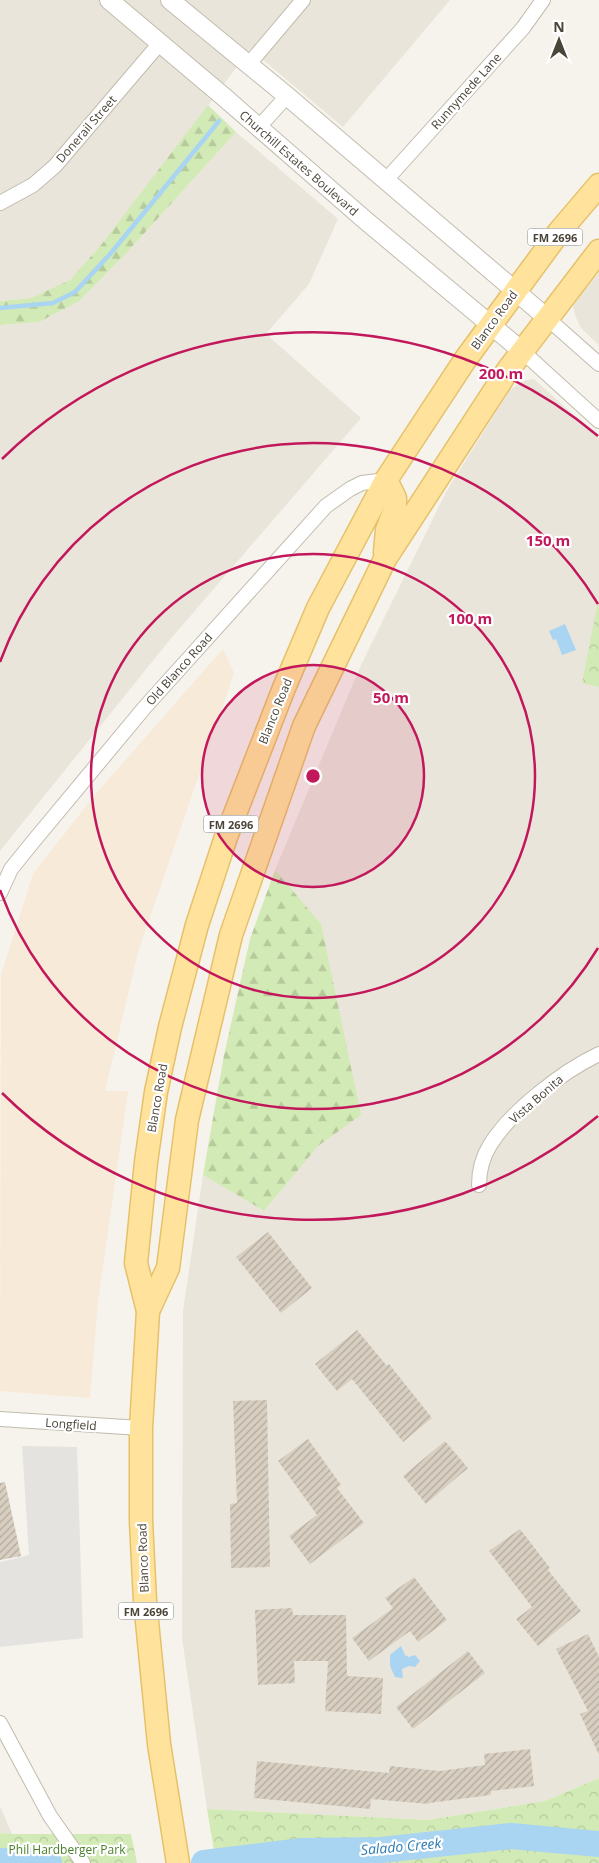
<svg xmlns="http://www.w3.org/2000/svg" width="599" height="1863" viewBox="0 0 599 1863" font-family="'Open Sans',sans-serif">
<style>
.residential{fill:#eae5da}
.commercial{fill:#f7ead8}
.forest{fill:url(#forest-firs)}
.park{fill:url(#park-crowns)}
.parking{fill:#e5e3e0}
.water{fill:#a9d4f2}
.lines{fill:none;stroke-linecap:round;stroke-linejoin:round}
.stream{stroke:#a9d4f2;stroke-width:4.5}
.river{stroke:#a9d4f2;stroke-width:26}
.building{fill:url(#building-hatch)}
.minor-casing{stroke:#c2bbae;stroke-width:16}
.tertiary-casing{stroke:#c2bbae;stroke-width:20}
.primary-casing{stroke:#e6c16a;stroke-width:25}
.minor{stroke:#fff;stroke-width:14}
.tertiary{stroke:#fff;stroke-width:18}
.primary{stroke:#ffe39c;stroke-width:22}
.ring{fill:none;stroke:#c2185b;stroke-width:2.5}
.labels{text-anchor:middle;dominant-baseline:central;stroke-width:4.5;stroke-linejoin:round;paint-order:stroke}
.shield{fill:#fff;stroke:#817c74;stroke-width:1}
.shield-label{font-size:11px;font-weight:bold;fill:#4b4439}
.street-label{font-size:12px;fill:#4b4439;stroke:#fff}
.park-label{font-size:12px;fill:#4a7f2a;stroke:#fff}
.water-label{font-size:14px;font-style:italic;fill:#2e7ab2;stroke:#fff}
.centre{fill:#c2185b;stroke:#fff;stroke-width:2.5}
.ring-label{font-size:15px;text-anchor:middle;font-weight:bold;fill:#c2185b;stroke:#fff;stroke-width:4.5;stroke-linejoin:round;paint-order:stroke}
</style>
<defs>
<pattern id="forest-firs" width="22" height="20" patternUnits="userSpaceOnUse" patternTransform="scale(1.25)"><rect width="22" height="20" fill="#d2eab5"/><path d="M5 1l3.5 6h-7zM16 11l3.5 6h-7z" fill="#b6ca9c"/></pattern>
<pattern id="park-crowns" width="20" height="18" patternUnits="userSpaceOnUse" patternTransform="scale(1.25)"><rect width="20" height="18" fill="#d2eab5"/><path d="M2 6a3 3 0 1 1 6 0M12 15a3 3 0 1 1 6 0" fill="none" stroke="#b6ca9c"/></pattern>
<pattern id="building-hatch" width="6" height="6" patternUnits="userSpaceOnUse" patternTransform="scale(1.25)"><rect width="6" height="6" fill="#d8cfc1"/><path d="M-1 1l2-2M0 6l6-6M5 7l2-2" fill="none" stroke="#b1aa9e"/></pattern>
</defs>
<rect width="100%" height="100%" fill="#f6f3ec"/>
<g class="residential">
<polygon points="0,0 450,0 343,127 250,49 184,138 101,245 70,280 31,298 0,301"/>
<polygon points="236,132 338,219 309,284 266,334 361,418 168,642 0,851 0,325 39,322 131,248"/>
<polygon points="599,273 599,345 581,328 575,315 573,304"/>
<polygon points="534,379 599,438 599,1778 545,1801 428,1820 207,1809 182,1638 183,1311 203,1175 264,1211 318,1146 275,870 360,667 446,492 509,391 523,381"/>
<polygon points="0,1806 12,1834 0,1833"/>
</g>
<polygon class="commercial" points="223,649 234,673 138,952 105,1091 128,1091 98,1301 90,1398 0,1391 1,975 33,874 94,796"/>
<g class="forest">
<polygon points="208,105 236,132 131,248 79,301 39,322 0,325 0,301 31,298 70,280 101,245"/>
<polygon points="275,870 321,924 361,1115 318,1146 264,1211 203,1175 224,1055 250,939"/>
</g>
<g class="park">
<polygon points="597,606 599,606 599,687 582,683"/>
<polygon points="599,1778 599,1863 216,1863 207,1809 428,1820 545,1801"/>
<polygon points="0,1833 13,1834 131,1834 137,1863 0,1863"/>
</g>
<polygon class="parking" points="22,1446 77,1447 83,1638 0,1647 0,1562 29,1555"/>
<g class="water">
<polygon points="565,624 576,650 562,655 556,639 553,640 549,631"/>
<polygon points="401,1646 405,1655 409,1657 415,1655 420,1661 415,1667 409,1666 402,1669 403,1678 395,1677 390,1666 390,1655"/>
</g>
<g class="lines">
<polyline class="stream" points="0,308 53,303 75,292 111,253 219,121"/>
<g class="river">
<polyline points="0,1861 49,1863"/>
<polyline points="204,1863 302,1851 381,1850 511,1836 599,1844"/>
</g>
</g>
<g class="building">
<polygon points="268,1232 312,1288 281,1313 236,1257"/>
<polygon points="357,1330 387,1366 389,1364 432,1418 403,1442 352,1379 337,1391 315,1364"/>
<polygon points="267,1400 270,1567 231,1568 230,1504 237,1503 233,1401"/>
<polygon points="308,1439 341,1485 337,1488 364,1523 310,1564 289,1536 317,1515 278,1461"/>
<polygon points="445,1441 468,1468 426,1504 403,1476"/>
<polygon points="5,1482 21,1556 0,1560 0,1483"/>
<polygon points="520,1529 550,1568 548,1570 581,1611 538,1646 516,1619 532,1607 489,1551"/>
<polygon points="414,1577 447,1620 418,1642 410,1631 369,1661 352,1638 393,1608 385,1598"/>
<polygon points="292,1608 293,1615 346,1615 347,1676 383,1678 381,1714 325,1711 328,1661 294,1661 295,1683 258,1685 255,1610"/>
<polygon points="588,1634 599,1657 599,1755 580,1714 588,1711 556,1649"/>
<polygon points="468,1651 485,1673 413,1729 396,1707"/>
<polygon points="530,1749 534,1786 491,1791 491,1795 429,1803 429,1804 371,1799 370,1809 254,1798 257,1761 389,1773 390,1766 440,1771 485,1765 484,1754"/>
</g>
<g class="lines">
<defs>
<g id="minor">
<polyline points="249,64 303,0"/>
<polyline points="259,127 287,96"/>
<polyline points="386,180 523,28 543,0"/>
<polyline points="0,203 33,185 55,166 160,43"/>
<polyline points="547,318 599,364"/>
<polyline points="522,351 599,421"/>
<polyline points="0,893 11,869 32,843 145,707 326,506 350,489 362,483 386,480"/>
<path d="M479,1185C479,1171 482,1158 490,1145C511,1111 563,1071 599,1054"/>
<polyline points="0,1419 141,1428"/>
<polyline points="0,1723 50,1816 83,1863"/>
</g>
<g id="tertiary">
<polyline points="109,0 224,97 365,220 522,351"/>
<polyline points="170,0 287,96 547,318"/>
</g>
<g id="primary">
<polyline points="385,553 387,530 395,509 395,498 386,480"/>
<polyline points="148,1311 168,1268 187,1120 231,935 304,726 385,559 508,370 599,251"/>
<polyline points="178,1863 159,1744 145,1601 141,1521 141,1428 148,1311 136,1263 146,1162 156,1092 170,1027 197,925 226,837 284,688 318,608 386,480 465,360 559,232 599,185"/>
</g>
</defs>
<use href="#minor" class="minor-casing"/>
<use href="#tertiary" class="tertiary-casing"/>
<use href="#primary" class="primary-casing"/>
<use href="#minor" class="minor"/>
<use href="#tertiary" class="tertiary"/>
<use href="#primary" class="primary"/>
</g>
<circle cx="313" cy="776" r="111" fill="#c2185b" fill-opacity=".12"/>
<g class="ring">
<circle cx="313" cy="776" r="111"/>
<circle cx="313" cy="776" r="222"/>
<path d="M598 948A333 333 0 0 1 0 890M0 662A333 333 0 0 1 598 604"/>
<path d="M598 1116A444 444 0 0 1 2 1093M2 459A444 444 0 0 1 598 436"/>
</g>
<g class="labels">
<g class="shield">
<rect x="527.5" y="228.5" width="55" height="17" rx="4"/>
<rect x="203.5" y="815.5" width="55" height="17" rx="4"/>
<rect x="118.5" y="1602.5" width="55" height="17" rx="4"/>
</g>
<g class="shield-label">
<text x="555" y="237">FM 2696</text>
<text x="231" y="824">FM 2696</text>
<text x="146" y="1611">FM 2696</text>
</g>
<g class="street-label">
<text transform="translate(466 91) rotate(-48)">Runnymede Lane</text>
<text transform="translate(86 129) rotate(-49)">Donerail Street</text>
<text transform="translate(299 163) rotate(41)">Churchill Estates Boulevard</text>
<text transform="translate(494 320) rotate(-54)">Blanco Road</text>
<text transform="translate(179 669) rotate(-48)">Old Blanco Road</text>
<text transform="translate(275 711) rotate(-68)">Blanco Road</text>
<text transform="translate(157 1098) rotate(-80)">Blanco Road</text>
<text transform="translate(536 1099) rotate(-41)">Vista Bonita</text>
<text transform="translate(71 1424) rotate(4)">Longfield</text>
<text transform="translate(143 1558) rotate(-92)">Blanco Road</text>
</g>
<g class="park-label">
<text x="67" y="1849">Phil Hardberger Park</text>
</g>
<g class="water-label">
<text transform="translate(401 1846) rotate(-5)">Salado Creek</text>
</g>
</g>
<circle cx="313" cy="776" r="8" class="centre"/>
<g class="ring-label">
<text x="501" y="379">200 m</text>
<text x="548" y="546">150 m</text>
<text x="470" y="624">100 m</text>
<text x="391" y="703">50 m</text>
</g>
<g transform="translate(559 40)" stroke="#ffffff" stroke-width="4" paint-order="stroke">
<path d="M0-4L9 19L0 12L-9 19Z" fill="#4b4439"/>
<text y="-8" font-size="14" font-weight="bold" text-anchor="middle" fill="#4b4439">N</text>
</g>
</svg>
